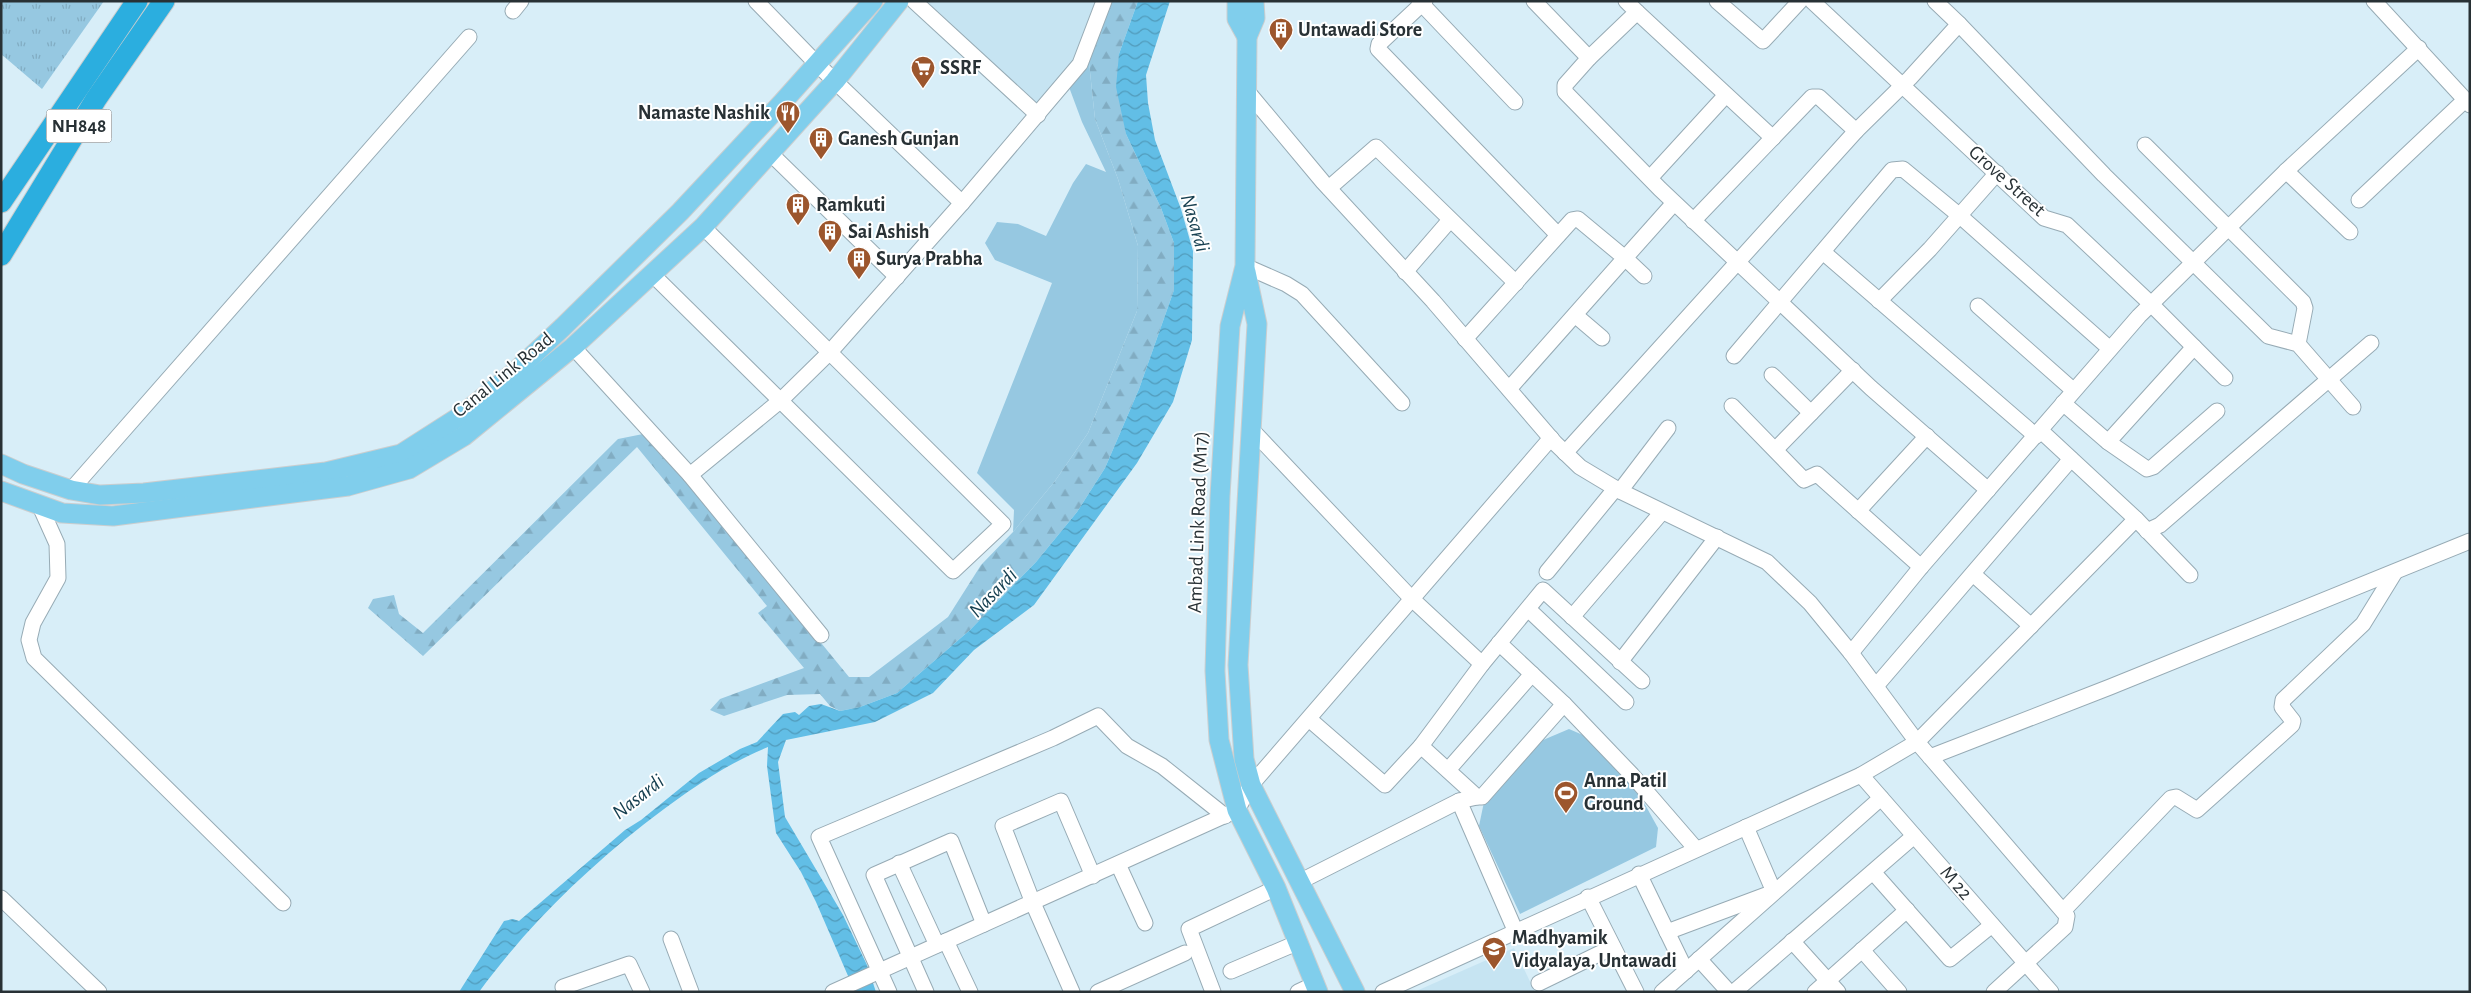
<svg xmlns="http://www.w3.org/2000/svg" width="2471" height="993" viewBox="0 0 2471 993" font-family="'Alegreya Sans',sans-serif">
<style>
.built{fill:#c6e4f2}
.grass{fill:#96c8e1}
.forest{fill:url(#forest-firs)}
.park{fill:url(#park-tufts)}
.water{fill:url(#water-waves)}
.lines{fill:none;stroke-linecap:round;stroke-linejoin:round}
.minor-casing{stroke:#97abb5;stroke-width:17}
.major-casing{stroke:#cbcecf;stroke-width:21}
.highway-casing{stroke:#cbcecf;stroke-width:23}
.minor{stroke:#fff;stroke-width:15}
.major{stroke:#80ceec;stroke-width:19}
.highway{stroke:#2baedf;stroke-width:21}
.labels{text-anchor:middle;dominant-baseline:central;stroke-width:4;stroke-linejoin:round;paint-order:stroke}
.shield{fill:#fff;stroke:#686f72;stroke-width:1}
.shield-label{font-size:19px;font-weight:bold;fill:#283135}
.poi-label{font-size:20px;font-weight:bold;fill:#283135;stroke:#fff;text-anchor:start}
.street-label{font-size:20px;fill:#283135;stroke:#fff}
.water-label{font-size:21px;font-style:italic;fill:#174051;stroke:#fff}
</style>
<defs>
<pattern id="forest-firs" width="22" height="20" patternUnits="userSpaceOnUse" patternTransform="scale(1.25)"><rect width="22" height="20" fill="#96c8e1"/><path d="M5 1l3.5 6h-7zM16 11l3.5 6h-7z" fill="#81acc2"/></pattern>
<pattern id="park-tufts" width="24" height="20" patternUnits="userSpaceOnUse" patternTransform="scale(1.25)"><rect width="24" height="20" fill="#96c8e1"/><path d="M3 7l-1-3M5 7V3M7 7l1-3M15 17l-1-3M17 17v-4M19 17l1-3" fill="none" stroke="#81acc2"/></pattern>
<pattern id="water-waves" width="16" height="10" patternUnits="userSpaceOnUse" patternTransform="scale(1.25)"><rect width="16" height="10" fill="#62bee6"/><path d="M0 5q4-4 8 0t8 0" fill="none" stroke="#519bbb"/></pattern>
</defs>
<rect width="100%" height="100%" fill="#d8eef8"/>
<g class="built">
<polygon points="924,1 1099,1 1078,59 1037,110"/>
<polygon points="1514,948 1535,992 1414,992"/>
</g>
<g class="grass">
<polygon points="1088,53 1095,119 1118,179 1138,246 1137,311 1088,433 1055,481 1013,532 1014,510 977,473 1052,283 995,260 985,243 997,222 1018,224 1046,236 1073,183 1086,164 1106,172 1082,122 1069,87"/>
<polygon points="1569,729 1606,745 1632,781 1658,828 1656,847 1520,914 1479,826 1484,802 1529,746"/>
</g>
<polygon class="forest" points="1111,1 1138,1 1119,54 1126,134 1161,208 1174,243 1174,290 1139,389 1105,468 1077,512 1036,562 970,630 897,693 860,707 840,711 830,706 820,694 787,695 724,716 710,710 720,699 804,668 758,613 767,606 637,447 423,656 368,608 373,599 394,595 399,614 423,633 618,439 643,434 736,539 849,677 869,677 948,617 981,565 1013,532 1055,481 1088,433 1137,311 1138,246 1118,179 1095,119 1088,53"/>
<polygon class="park" points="1,1 104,1 42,89 1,54"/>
<path class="water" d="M1138,1H1170L1146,75L1148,103L1155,140L1181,209L1193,251L1192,340L1173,402L1137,463L1034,605L974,650L933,693L875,722L786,740L778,762L785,817L843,915L867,965L876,992H855L816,902L801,872L776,833L767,766L768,747C723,765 682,795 643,825C581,874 526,928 479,992H459L504,921L513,919L519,921L625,830L641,820L699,773L740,749L757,742L783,714L795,712L799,715L809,706L821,704L840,711L860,707L897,693L970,630L1036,562L1077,512L1105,468L1139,389L1174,290V243L1161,208L1126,134L1116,87L1119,54Z"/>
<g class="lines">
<defs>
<g id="minor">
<polyline points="756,1 817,64 962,203"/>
<polyline points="914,1 1038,115"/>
<polyline points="1419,1 1515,102"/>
<polyline points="1425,1 1379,44 1378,49 1558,235"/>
<polyline points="1534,1 1589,58 1565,85 1565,92 1660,189 1871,388 1988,490"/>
<polyline points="1717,1 1763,41 1800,1"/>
<polyline points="1812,1 2044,218 2067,225 2151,304 2225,378"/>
<polyline points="2374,1 2470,105"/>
<polyline points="513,11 521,1"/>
<polyline points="1637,12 1773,138"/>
<polyline points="1959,24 2104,175 2268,336 2298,344 2353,407"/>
<polyline points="1589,58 1637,12 1626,1"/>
<polyline points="1247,91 1323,182 1433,301 1555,443 1580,467 1620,491 1767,562 1810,603 1851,653 1917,742 2136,519"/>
<polyline points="2145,145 2303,302 2305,308 2298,344"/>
<polyline points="770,153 897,277"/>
<polyline points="2286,171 2350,232"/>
<polyline points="1650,178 1726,95"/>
<polyline points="1329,188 1376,147 1516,283"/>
<polyline points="2359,200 2465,100"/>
<polyline points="1693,221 1812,97 1819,97 1856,131"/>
<polyline points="1823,252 2036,436"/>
<polyline points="1245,266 1286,284 1302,294 1402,403"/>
<polyline points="1405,272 1450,220"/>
<polyline points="653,275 953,571 1003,524 703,227"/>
<polyline points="1644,276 1625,258 1674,203"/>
<polyline points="1879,301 1930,249 1997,173"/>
<polyline points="1978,306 2073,390"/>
<polyline points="1575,315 1602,338"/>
<polyline points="1465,339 1572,220 1578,219 1625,258 1509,389"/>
<polyline points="573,347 690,475 821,635"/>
<polyline points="1734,356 1892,170 1903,169 1960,216 2109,348"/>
<polyline points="1772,375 1811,413"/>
<polyline points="2063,403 2108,442 2147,469 2153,467 2217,411"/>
<polyline points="1732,406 1804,480 1817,474 1921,567"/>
<polyline points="1250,428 1412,599 1482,664 1543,590 1642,681"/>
<polyline points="2040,430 2136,519 2190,575"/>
<polyline points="2108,442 2194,347"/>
<polyline points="1776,449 1853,370"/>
<polyline points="1565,453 1856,131 1910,78 1959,24 1935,1"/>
<polyline points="690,475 780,401 830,352 962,203 1080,64 1104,1"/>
<polyline points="71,490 469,37"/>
<polyline points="1620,491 1668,428"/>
<polyline points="39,504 57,544 58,578 33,623 29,640 34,658 283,903"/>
<polyline points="1858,511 1927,436"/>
<polyline points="2147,531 2160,525 2371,343"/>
<polyline points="1547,572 1615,489"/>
<polyline points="1973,574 2031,626"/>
<polyline points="1528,609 1626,702"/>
<polyline points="1572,617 1662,512"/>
<polyline points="1851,653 1921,567 2139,316 2286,171 2419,48"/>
<polyline points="1620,662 1717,537"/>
<polyline points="1876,686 2071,459"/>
<polyline points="1564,704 1632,775 1696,849"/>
<polyline points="1309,719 1385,785 1421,746 1477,797 1482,797 1564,704 1499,643"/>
<polyline points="1421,746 1482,664"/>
<polyline points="1930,757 2067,916 2065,927 1994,992"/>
<polyline points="1448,770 1532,674"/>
<polyline points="1861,775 2051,992"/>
<polyline points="1459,801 1515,930"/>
<polyline points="899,863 937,945"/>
<polyline points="1118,864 1145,923"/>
<polyline points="1873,872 1950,959 1992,925"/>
<polyline points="1639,874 1686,971"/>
<polyline points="1301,881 1459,801 1477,797"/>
<polyline points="1588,897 1636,992"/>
<polyline points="1,898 99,992"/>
<polyline points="2063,911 2171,798 2176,797 2197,810 2292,725 2293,721 2282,707 2283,700 2363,624 2395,572"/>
<polyline points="1667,932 1774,892 1746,827"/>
<polyline points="671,939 691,992"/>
<polyline points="946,941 970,992"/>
<polyline points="1792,941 1838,992"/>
<polyline points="1862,950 1899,992"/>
<polyline points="1699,959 1729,992"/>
<polyline points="1231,971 1299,942"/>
<polyline points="1539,983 1613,947"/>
<polyline points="563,987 629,964 642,992"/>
<polyline points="833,992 1237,810 1251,785 1551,438"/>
<polyline points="889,992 819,837 1053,738 1098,716 1127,746 1162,766 1225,816"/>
<polyline points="926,992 874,875 951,841 984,924"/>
<polyline points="1072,992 1033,903 1003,826 1061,801 1093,876"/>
<polyline points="1098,992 1185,953"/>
<polyline points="1213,992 1189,929 1276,888"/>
<polyline points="1298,992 1315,984"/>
<polyline points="1383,992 1861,775 1917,742 1930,757 2110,687 2470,541"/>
<polyline points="1662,992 1881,798"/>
<polyline points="1734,992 1914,836"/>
<polyline points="1815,992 1907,910"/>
</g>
<g id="major">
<polyline points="1237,1 1237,19 1247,37"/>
<polyline points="1254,1 1255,18 1247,37 1245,266 1230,326 1220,496 1215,671 1219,740 1237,810 1276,888 1318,992"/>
<polyline points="1246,272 1257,324 1238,665 1244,759 1251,785 1355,992"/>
<polyline points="1,464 23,474 71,490 100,495 144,493 326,472 401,454 462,415 516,371 563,327 680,212 781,104 873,1"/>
<polyline points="1,491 62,513 113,516 348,486 409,469 464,436 573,347 703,227 835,81 899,1"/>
</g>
<g id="highway">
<polyline points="1,202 137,1"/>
<polyline points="1,255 96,99 164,1"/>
</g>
</defs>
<use href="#minor" class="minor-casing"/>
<use href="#major" class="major-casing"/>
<use href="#highway" class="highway-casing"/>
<use href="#minor" class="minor"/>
<use href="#major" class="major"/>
<use href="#highway" class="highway"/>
</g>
<defs>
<symbol id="building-pin" viewBox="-11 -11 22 30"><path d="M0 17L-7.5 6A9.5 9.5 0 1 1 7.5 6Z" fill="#9c562d" stroke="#fff"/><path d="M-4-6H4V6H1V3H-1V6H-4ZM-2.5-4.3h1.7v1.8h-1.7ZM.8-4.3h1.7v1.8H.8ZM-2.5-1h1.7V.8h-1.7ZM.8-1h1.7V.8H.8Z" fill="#fff"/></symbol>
<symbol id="supermarket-pin" viewBox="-11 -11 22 30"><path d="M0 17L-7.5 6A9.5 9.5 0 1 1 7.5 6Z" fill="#9c562d" stroke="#fff"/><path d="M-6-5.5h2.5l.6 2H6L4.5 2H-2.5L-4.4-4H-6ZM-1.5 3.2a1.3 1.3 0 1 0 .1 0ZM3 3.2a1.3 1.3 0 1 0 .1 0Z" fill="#fff"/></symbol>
<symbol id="restaurant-pin" viewBox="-11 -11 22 30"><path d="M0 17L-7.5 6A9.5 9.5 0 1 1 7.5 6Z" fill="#9c562d" stroke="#fff"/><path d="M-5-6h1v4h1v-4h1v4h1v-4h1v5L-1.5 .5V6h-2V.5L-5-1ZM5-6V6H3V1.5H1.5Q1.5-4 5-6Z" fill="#fff"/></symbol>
<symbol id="stadium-pin" viewBox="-11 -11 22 30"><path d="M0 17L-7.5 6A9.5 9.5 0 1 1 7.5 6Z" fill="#9c562d" stroke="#fff"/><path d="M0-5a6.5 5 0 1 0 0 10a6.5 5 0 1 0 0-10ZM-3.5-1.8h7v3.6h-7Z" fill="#fff"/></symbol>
<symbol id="school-pin" viewBox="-11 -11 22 30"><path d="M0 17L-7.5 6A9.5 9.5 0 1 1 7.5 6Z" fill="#9c562d" stroke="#fff"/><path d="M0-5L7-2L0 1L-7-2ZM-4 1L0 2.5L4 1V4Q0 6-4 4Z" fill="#fff"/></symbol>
</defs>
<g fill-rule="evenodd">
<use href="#building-pin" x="1267" y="16" width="28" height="38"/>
<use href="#supermarket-pin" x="909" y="54" width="28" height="38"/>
<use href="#restaurant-pin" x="774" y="99" width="28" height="38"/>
<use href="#building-pin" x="807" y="125" width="28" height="38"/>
<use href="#building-pin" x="784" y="191" width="28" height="38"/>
<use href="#building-pin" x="816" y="218" width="28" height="38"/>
<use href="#building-pin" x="845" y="245" width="28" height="38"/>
<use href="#stadium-pin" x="1552" y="779" width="28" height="38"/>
<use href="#school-pin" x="1480" y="935" width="28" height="38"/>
</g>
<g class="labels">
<rect class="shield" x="46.5" y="109.5" width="65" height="33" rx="4"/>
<g class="shield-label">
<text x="79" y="126">NH848</text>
</g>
<g class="poi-label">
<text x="1298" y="30">Untawadi Store</text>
<text x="940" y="68">SSRF</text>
<text x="770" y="113" text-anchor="end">Namaste Nashik</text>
<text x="838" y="139">Ganesh Gunjan</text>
<text x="816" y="205">Ramkuti</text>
<text x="848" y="232">Sai Ashish</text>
<text x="876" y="259">Surya Prabha</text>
<text x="1584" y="781">Anna Patil<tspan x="1584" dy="23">Ground</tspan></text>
<text x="1512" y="938">Madhyamik<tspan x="1512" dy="23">Vidyalaya, Untawadi</tspan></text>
</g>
<g class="street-label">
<text transform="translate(2007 181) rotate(42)">Grove Street</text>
<text transform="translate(503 375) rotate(-39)">Canal Link Road</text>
<text transform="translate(1198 522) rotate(-88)">Ambad Link Road (M17)</text>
<text transform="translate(1956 883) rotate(49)">M 22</text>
</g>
<g class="water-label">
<text transform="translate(1195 223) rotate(74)">Nasardi</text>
<text transform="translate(993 593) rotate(-46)">Nasardi</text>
<text transform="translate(638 797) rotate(-38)">Nasardi</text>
</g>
</g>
<rect width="2471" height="993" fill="none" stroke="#283135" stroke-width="5"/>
</svg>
